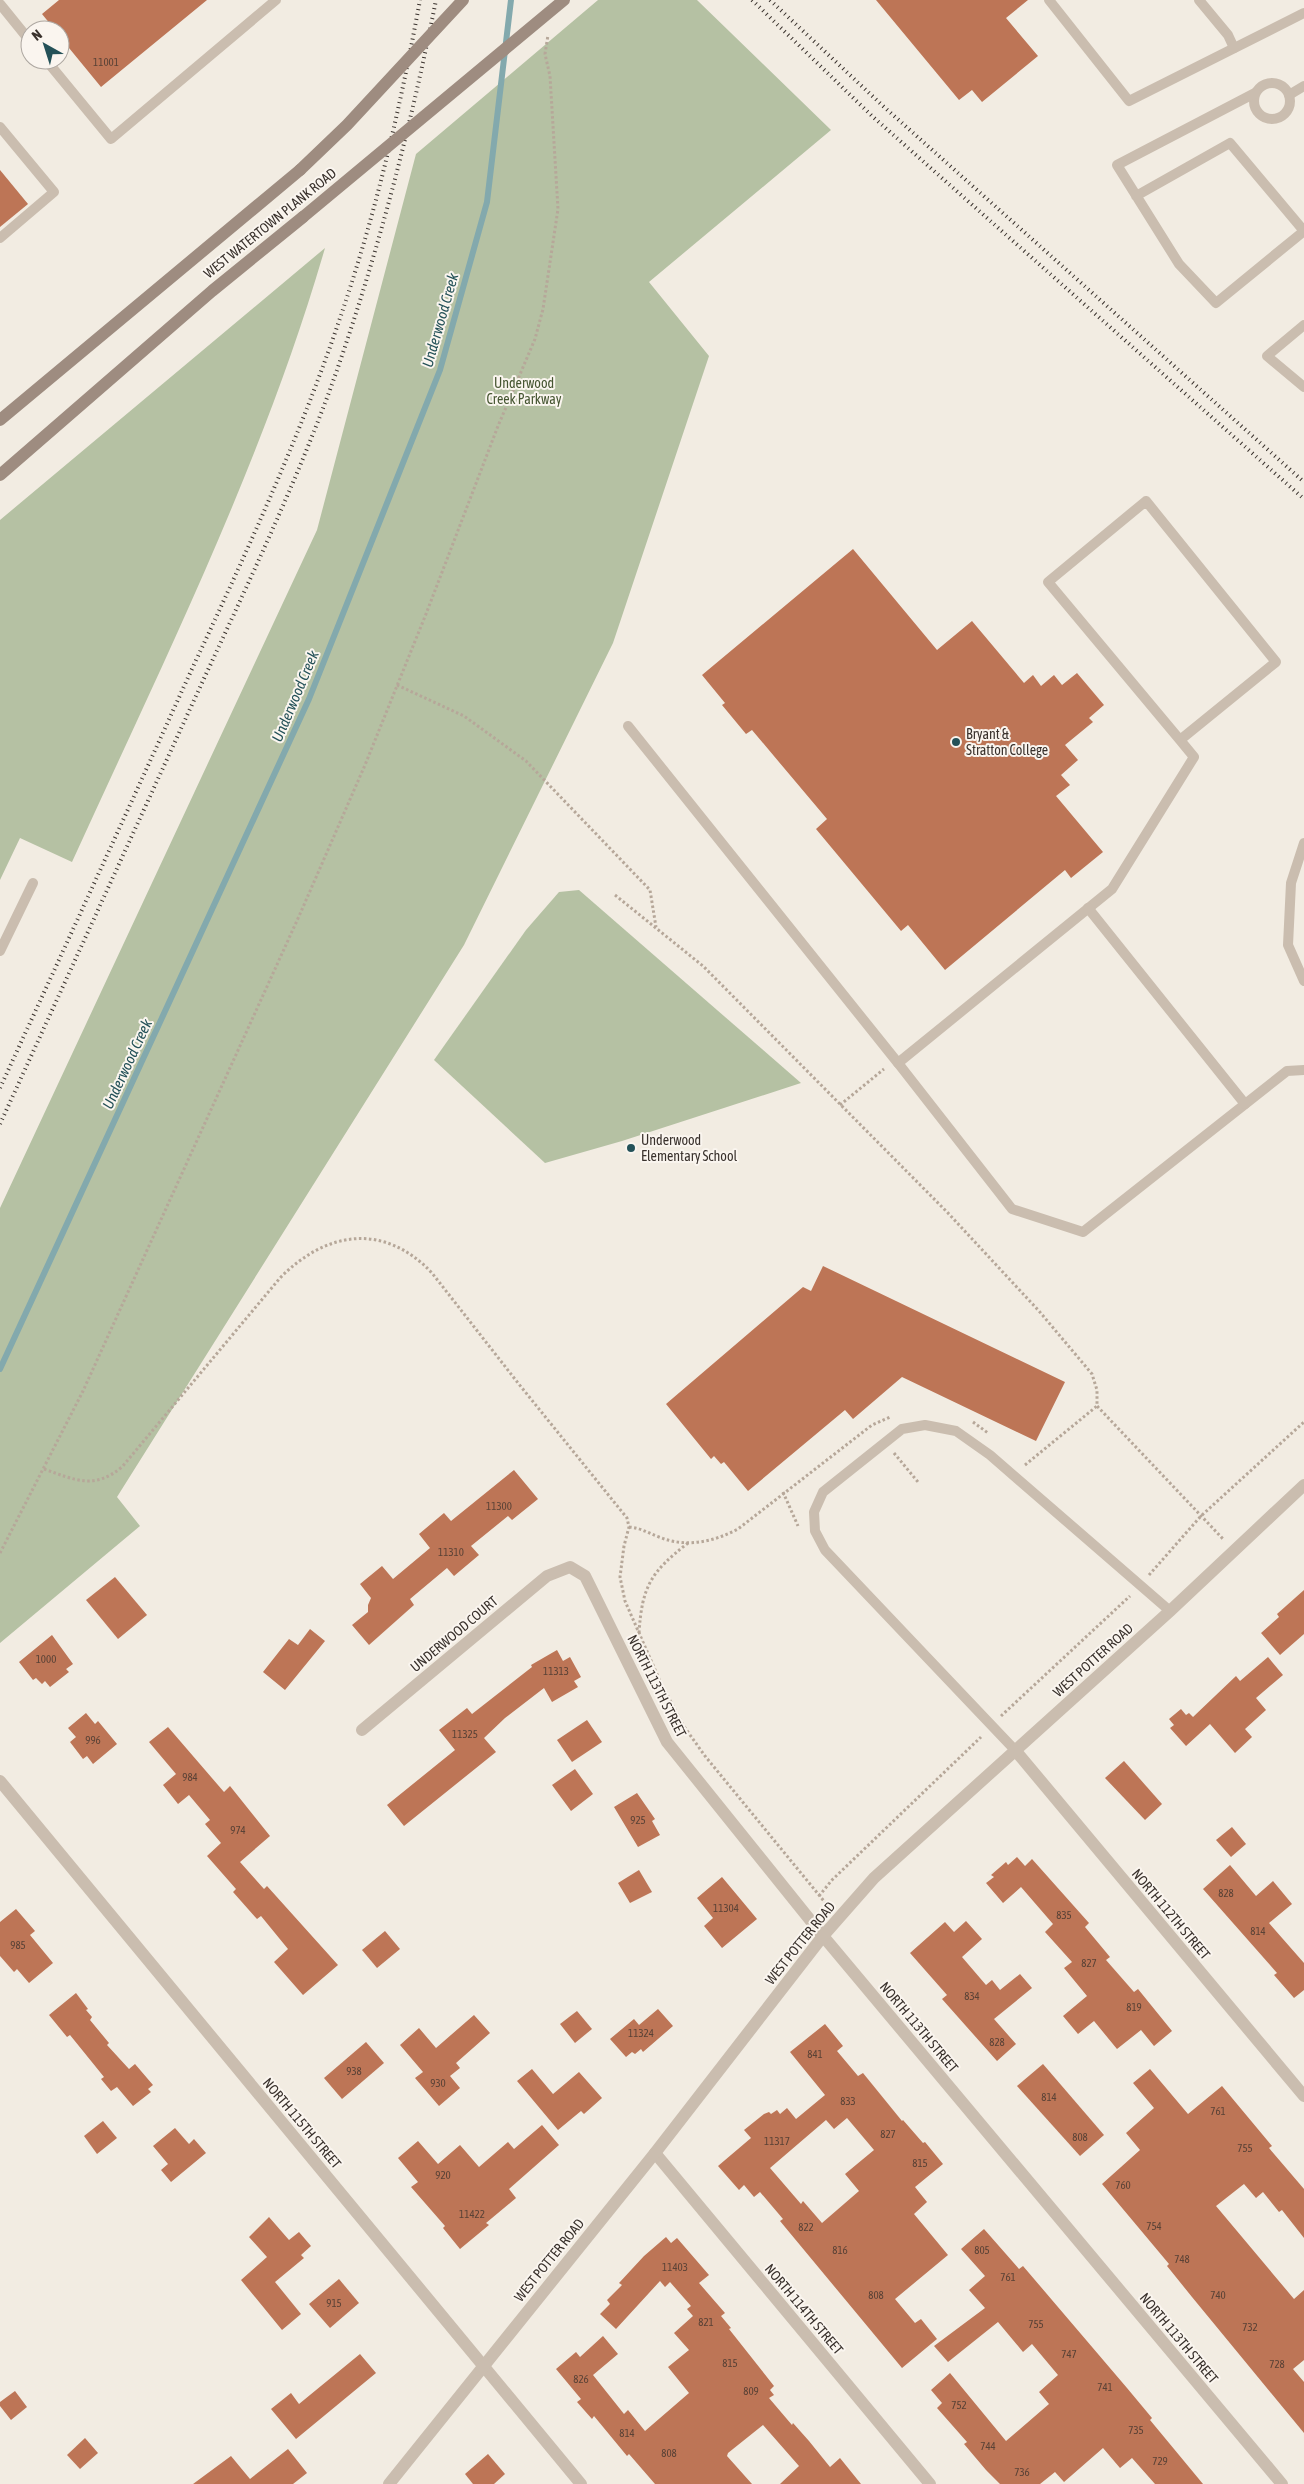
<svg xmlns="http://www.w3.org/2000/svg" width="1304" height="2484" viewBox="0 0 1304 2484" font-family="'Asap Condensed',sans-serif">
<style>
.green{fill:#b5c1a3}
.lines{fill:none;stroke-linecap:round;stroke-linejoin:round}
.stream{stroke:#83a9ad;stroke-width:6}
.building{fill:#bd7556;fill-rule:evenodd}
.path{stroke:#b6a799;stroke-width:3;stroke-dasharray:2.5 2.5;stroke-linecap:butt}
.lane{stroke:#cabdaf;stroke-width:10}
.street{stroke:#cabdaf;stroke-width:12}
.secondary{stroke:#9e8c80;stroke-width:12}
.rail{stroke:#39312c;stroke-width:4;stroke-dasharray:1 4;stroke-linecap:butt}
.secondary-bridge{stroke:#9e8c80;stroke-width:12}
.poi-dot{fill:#245158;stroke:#faf5ef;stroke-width:2}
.labels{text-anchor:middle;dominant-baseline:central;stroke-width:4;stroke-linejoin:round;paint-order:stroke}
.number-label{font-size:11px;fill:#5a4236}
.street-label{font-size:14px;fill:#39312c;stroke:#faf5ef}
.park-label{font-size:14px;fill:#465632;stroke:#faf5ef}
.poi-label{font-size:14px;fill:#39312c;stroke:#faf5ef;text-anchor:start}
.water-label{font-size:15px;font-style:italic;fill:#245158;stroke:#faf5ef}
</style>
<rect width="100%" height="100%" fill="#f2ece2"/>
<g class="green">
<polygon points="598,0 697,0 831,130 649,282 709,356 613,643 464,945 117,1497 140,1526 0,1643 0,1208 317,530 416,154"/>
<path d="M325,248C263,462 164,660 72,862L20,838L0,880V520Z"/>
<polygon points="579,890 801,1083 622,1141 545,1163 434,1060 526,930 559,892"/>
</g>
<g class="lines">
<polyline class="stream" points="0,1369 309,699 440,370 487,202 511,0"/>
</g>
<g class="building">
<polygon points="59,0 207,0 101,87 60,37 60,30 55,30 42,14"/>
<polygon points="876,0 1028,0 1006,18 1038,56 982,102 972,90 959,100"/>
<polygon points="0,170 28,204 0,227"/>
<polygon points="853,549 937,650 972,621 1024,683 1033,675 1041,686 1054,675 1062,685 1077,673 1104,705 1089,718 1093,722 1065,745 1078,760 1061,775 1070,785 1056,796 1103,852 1071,878 1065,870 945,970 908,925 901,931 816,829 827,819 752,730 746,734 722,705 725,703 702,675"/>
<polygon points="823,1266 1065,1382 1036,1441 902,1377 853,1419 845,1410 748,1491 724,1462 721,1464 714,1456 711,1459 666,1404 803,1287 811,1291"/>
<polygon points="514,1470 538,1499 512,1520 508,1516 471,1546 479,1555 454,1576 447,1568 410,1599 414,1605 369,1645 352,1625 368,1612 368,1605 371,1598 360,1584 382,1566 393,1579 430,1548 419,1534 444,1513 451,1521"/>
<polygon points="115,1577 147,1615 118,1639 86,1600"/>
<polygon points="1304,1590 1304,1634 1280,1655 1261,1633 1279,1617 1277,1614"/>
<polygon points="310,1629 325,1641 285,1690 263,1672 289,1639 298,1645"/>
<polygon points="52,1635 73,1664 66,1669 69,1672 50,1687 45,1681 42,1684 36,1678 33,1680 19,1662"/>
<polygon points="557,1650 563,1661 570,1657 581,1677 574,1681 578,1687 552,1702 544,1688 505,1718 484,1738 496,1752 404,1826 387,1805 455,1750 439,1730 467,1708 472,1714 532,1667 531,1665"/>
<polygon points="1268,1657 1283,1675 1256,1698 1266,1710 1245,1729 1252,1737 1235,1753 1210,1724 1186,1746 1170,1728 1174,1725 1169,1719 1181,1709 1186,1715 1189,1713 1193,1717 1236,1676 1240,1681"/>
<polygon points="86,1713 95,1724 98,1721 117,1744 93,1764 87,1756 83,1759 70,1742 76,1737 68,1728"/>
<polygon points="587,1720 602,1742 572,1762 557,1740"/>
<polygon points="168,1727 224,1792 230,1786 270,1836 240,1862 264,1889 267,1886 338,1965 303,1995 274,1962 288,1949 261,1916 257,1919 233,1892 236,1889 207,1856 221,1843 205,1824 210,1820 189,1795 178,1804 163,1785 176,1774 149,1742"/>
<polygon points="1124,1761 1162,1804 1145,1820 1105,1778"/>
<polygon points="575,1769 593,1794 571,1811 552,1785"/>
<polygon points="637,1793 655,1819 652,1821 660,1835 638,1847 614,1807"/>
<polygon points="1232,1827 1246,1844 1231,1857 1216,1840"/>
<polygon points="1017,1857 1025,1866 1032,1859 1089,1923 1085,1927 1110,1957 1106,1960 1134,1992 1138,1989 1172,2031 1154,2046 1141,2030 1117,2049 1094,2021 1078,2034 1063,2016 1087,1996 1064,1968 1072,1962 1045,1932 1053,1924 1021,1887 1003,1903 986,1883 994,1877 991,1875 1006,1862 1008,1865"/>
<polygon points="1230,1865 1256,1896 1273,1881 1292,1904 1269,1923 1304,1963 1304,1990 1294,1998 1274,1975 1277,1973 1203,1889"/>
<polygon points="639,1870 652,1892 630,1903 618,1883"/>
<polygon points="722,1877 757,1919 722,1948 704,1926 713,1918 697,1898"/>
<polygon points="16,1909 35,1931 30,1935 53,1963 29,1983 17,1969 14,1972 0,1956 0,1922"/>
<polygon points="966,1921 982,1939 962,1957 986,1985 992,1980 1000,1990 1020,1974 1032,1988 994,2019 1016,2044 997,2061 942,1999 947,1995 910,1953 945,1922 954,1932"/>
<polygon points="385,1931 400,1949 377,1968 362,1950"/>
<polygon points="76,1993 88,2009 86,2010 92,2017 90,2020 109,2043 107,2045 129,2069 135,2064 153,2085 148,2089 151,2092 133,2106 117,2087 111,2091 101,2079 104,2077 70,2035 67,2037 49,2015"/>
<polygon points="658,2009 673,2026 643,2052 641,2049 635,2054 632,2052 626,2057 610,2039 634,2019 639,2025"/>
<polygon points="577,2011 592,2029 575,2043 560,2024"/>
<polygon points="474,2015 490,2033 456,2063 460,2068 450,2076 460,2088 439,2106 415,2078 423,2072 400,2045 419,2028 436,2048"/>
<path d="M825,2024L843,2046L837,2051L858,2076L863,2073L902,2121L903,2120L923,2143L925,2142L943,2164L915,2187L927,2202L914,2214L948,2255L895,2299L915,2323L921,2319L937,2339L902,2368L780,2221L783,2219L760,2192L754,2197L744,2185L739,2190L718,2166L751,2138L744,2130L764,2114L769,2112L771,2114L777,2110L780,2114L787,2108L796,2119L825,2095L790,2052ZM847,2118L874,2150L845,2174L859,2191L822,2223L803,2201L801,2204L770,2168L826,2120L834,2129Z"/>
<polygon points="366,2042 384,2063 342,2099 324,2078"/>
<polygon points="1043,2064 1104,2135 1080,2156 1017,2086"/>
<polygon points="532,2069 553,2094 579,2072 602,2098 584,2114 581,2111 558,2130 517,2081"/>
<polygon points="1150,2069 1188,2114 1222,2086 1272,2146 1269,2148 1304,2189 1304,2238 1282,2210 1279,2212 1263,2192 1256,2198 1244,2184 1216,2206 1294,2299 1304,2290 1304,2360 1293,2369 1304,2382 1304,2433 1192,2297 1167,2266 1169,2264 1102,2184 1140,2150 1126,2133 1154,2108 1133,2083"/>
<polygon points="103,2121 117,2138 97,2154 84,2136"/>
<polygon points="542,2125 559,2145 509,2189 516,2198 486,2223 489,2225 460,2249 443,2228 445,2226 411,2187 418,2182 398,2158 418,2141 438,2164 460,2145 479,2167 508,2142 514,2149"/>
<polygon points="175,2128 189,2144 194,2139 206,2153 171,2182 161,2170 168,2164 153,2146"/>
<polygon points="269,2217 289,2240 299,2232 311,2246 301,2255 304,2258 275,2282 301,2314 282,2330 241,2280 267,2257 249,2237"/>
<polygon points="984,2229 1019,2269 1023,2266 1127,2388 1152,2418 1150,2420 1203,2484 1155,2484 1132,2458 1120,2468 1103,2448 1064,2482 1055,2472 1040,2484 1000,2484 986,2470 964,2444 967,2442 937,2408 942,2403 931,2390 950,2373 1006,2441 1049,2404 1039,2392 1058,2375 1032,2344 1023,2352 998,2322 948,2362 934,2346 985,2308 969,2290 985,2276 961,2249"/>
<polygon points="666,2237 671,2243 677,2238 709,2275 699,2283 725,2313 721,2316 731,2328 729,2329 774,2386 770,2390 774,2395 769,2398 792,2425 793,2423 809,2441 830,2467 840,2458 861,2484 780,2484 799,2466 763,2425 728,2453 727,2456 752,2484 655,2484 629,2454 627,2456 594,2416 592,2419 577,2402 581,2399 556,2369 576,2352 580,2357 603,2336 618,2354 593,2375 624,2414 628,2410 645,2431 689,2393 668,2367 689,2350 674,2333 693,2316 687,2309 691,2306 670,2282 665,2287 660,2281 616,2329 600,2314 610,2304 607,2300 622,2285 619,2283 644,2256"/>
<polygon points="339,2279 359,2303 330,2328 309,2304"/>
<polygon points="360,2354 376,2373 296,2439 271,2409 291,2393 299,2404"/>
<polygon points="15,2391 27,2407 11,2420 0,2406 0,2402"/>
<polygon points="85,2438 98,2453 80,2469 67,2455"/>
<polygon points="288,2449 307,2473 293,2484 193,2484 231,2456 250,2479"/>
<polygon points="488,2454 505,2474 494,2484 473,2484 465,2474"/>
</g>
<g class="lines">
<g class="path">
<polyline points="397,685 464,716 526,761 650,890 656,927"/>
<polyline points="615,895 703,966 948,1213 1039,1311 1092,1374 1097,1390 1097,1406 1224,1540"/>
<polyline points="840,1105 884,1069"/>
<polyline points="973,1422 988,1433"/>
<polyline points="894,1453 918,1482"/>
<polyline points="1025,1465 1097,1406"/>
<path d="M44,1469C75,1480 94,1490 122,1467L280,1278C326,1231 384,1222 432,1273L518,1383L627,1518L629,1527L624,1546L620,1577L625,1601L660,1681L683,1725L705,1756L828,1906"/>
<polyline points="783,1492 798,1526"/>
<path d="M629,1527C641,1528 648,1533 659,1537C686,1548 713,1542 738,1529L872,1425L890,1417"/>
<polyline points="0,1553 83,1391 300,914 365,765 426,614 498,426 535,339 543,309 558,209 550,76 545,54 548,35"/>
<polyline points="1149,1575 1201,1516 1304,1422"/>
<path d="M639,1633C642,1586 651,1572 688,1543"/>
<polyline points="1001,1716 1130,1596"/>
<polyline points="819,1896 832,1880 981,1737"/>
</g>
<g class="lane">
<polyline points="1049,0 1129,101 1304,13"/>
<polyline points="1199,0 1228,35 1234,48"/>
<polyline points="0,4 30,41"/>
<polyline points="46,60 111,139 276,0"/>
<circle cx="1272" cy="101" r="18"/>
<polyline points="1289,95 1304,86"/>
<polyline points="0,127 54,192 0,238"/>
<polyline points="1136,196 1230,143 1304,231 1216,303 1179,264 1117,165 1255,93"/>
<polyline points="1304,325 1267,356 1304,387"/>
<polyline points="628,726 898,1063"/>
<polyline points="1180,740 1276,662 1146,501 1048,582 1180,740 1194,757 1112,889 898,1063 1012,1209 1083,1232 1287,1071 1304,1070"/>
<polyline points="1304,843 1291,883 1288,945 1304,981"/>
<polyline points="1088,908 1245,1104"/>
<polyline points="0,951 33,883"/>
<polyline points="1015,1750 825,1550 815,1531 814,1512 823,1492 902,1429 925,1425 956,1431 990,1455 1170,1611"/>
</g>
<g class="street">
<polyline points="362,1730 547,1576 570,1567 585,1576 667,1742 823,1936 1282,2484"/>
<polyline points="1015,1750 1304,2096"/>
<polyline points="0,1781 581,2484"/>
<polyline points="655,2153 930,2484"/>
<polyline points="389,2484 655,2153 823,1936 874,1878 1170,1611 1304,1485"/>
</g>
<g class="secondary">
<polyline points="0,420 300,170"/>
<polyline points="0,475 212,291 303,217"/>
</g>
<g class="rail">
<polyline points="752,0 872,116 1304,499"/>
<polyline points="770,0 883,106 1304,482"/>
<path d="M0,1088C64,949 128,810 191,671C249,547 307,422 349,291C380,196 402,98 420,0"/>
<path d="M0,1124C65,982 130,840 195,698C242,596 292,493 331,387C376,261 410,131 436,0"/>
</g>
<g class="secondary-bridge">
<polyline points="300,170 347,125 463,0"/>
<polyline points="303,217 564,0"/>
</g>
</g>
<g class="poi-dot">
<circle cx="956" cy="742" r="5"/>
<circle cx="631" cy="1148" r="5"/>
</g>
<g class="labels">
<g class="number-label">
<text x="106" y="62">11001</text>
<text x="499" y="1506">11300</text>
<text x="451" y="1552">11310</text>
<text x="46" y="1659">1000</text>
<text x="556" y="1671">11313</text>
<text x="465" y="1734">11325</text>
<text x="93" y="1740">996</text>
<text x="190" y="1777">984</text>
<text x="638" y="1820">925</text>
<text x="238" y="1830">974</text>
<text x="1226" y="1893">828</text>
<text x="726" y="1908">11304</text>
<text x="1064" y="1915">835</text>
<text x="1258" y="1931">814</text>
<text x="18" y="1945">985</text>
<text x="1089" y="1963">827</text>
<text x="972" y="1996">834</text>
<text x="1134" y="2007">819</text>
<text x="641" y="2033">11324</text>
<text x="997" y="2042">828</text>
<text x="815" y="2054">841</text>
<text x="354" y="2071">938</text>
<text x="438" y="2083">930</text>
<text x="1049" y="2097">814</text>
<text x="848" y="2101">833</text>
<text x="1218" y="2111">761</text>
<text x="888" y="2134">827</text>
<text x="1080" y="2137">808</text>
<text x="777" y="2141">11317</text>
<text x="1245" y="2148">755</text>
<text x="920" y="2163">815</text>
<text x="443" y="2175">920</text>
<text x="1123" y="2185">760</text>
<text x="472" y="2214">11422</text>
<text x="1154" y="2226">754</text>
<text x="806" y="2227">822</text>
<text x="840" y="2250">816</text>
<text x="982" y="2250">805</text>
<text x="1182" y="2259">748</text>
<text x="675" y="2267">11403</text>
<text x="1008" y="2277">761</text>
<text x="876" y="2295">808</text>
<text x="1218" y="2295">740</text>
<text x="334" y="2303">915</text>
<text x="706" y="2322">821</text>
<text x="1036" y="2324">755</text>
<text x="1250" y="2327">732</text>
<text x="1069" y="2354">747</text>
<text x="730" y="2363">815</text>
<text x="1277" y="2364">728</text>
<text x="581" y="2379">826</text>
<text x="1105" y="2387">741</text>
<text x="751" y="2391">809</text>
<text x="959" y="2405">752</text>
<text x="1136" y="2430">735</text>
<text x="627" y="2433">814</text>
<text x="988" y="2446">744</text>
<text x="669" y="2453">808</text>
<text x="1160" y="2461">729</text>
<text x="1022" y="2472">736</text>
</g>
<g class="street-label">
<text transform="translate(270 223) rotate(-39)">WEST WATERTOWN PLANK ROAD</text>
<text transform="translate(454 1634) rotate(-40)">UNDERWOOD COURT</text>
<text transform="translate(1093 1660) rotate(-42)">WEST POTTER ROAD</text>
<text transform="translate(657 1686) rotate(63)">NORTH 113TH STREET</text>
<text transform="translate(1171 1914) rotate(50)">NORTH 112TH STREET</text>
<text transform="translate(800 1943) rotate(-51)">WEST POTTER ROAD</text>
<text transform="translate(919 2027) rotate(50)">NORTH 113TH STREET</text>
<text transform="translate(302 2123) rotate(50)">NORTH 115TH STREET</text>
<text transform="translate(549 2260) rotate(-51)">WEST POTTER ROAD</text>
<text transform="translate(804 2309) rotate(50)">NORTH 114TH STREET</text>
<text transform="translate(1179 2338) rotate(50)">NORTH 113TH STREET</text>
</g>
<g class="park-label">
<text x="524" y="383">Underwood<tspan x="524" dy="16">Creek Parkway</tspan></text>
</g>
<g class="poi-label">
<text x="966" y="734">Bryant &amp;<tspan x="966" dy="16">Stratton College</tspan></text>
<text x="641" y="1140">Underwood<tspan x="641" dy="16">Elementary School</tspan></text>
</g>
<g class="water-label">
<text transform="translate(440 320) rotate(-74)">Underwood Creek</text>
<text transform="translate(295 696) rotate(-67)">Underwood Creek</text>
<text transform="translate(127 1064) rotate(-65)">Underwood Creek</text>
</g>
</g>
<g transform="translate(45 45) rotate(321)"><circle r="24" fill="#faf5ef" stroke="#ada7a1"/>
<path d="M0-4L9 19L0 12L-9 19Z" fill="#245158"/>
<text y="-8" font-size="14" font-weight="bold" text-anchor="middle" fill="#39312c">N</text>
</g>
</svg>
